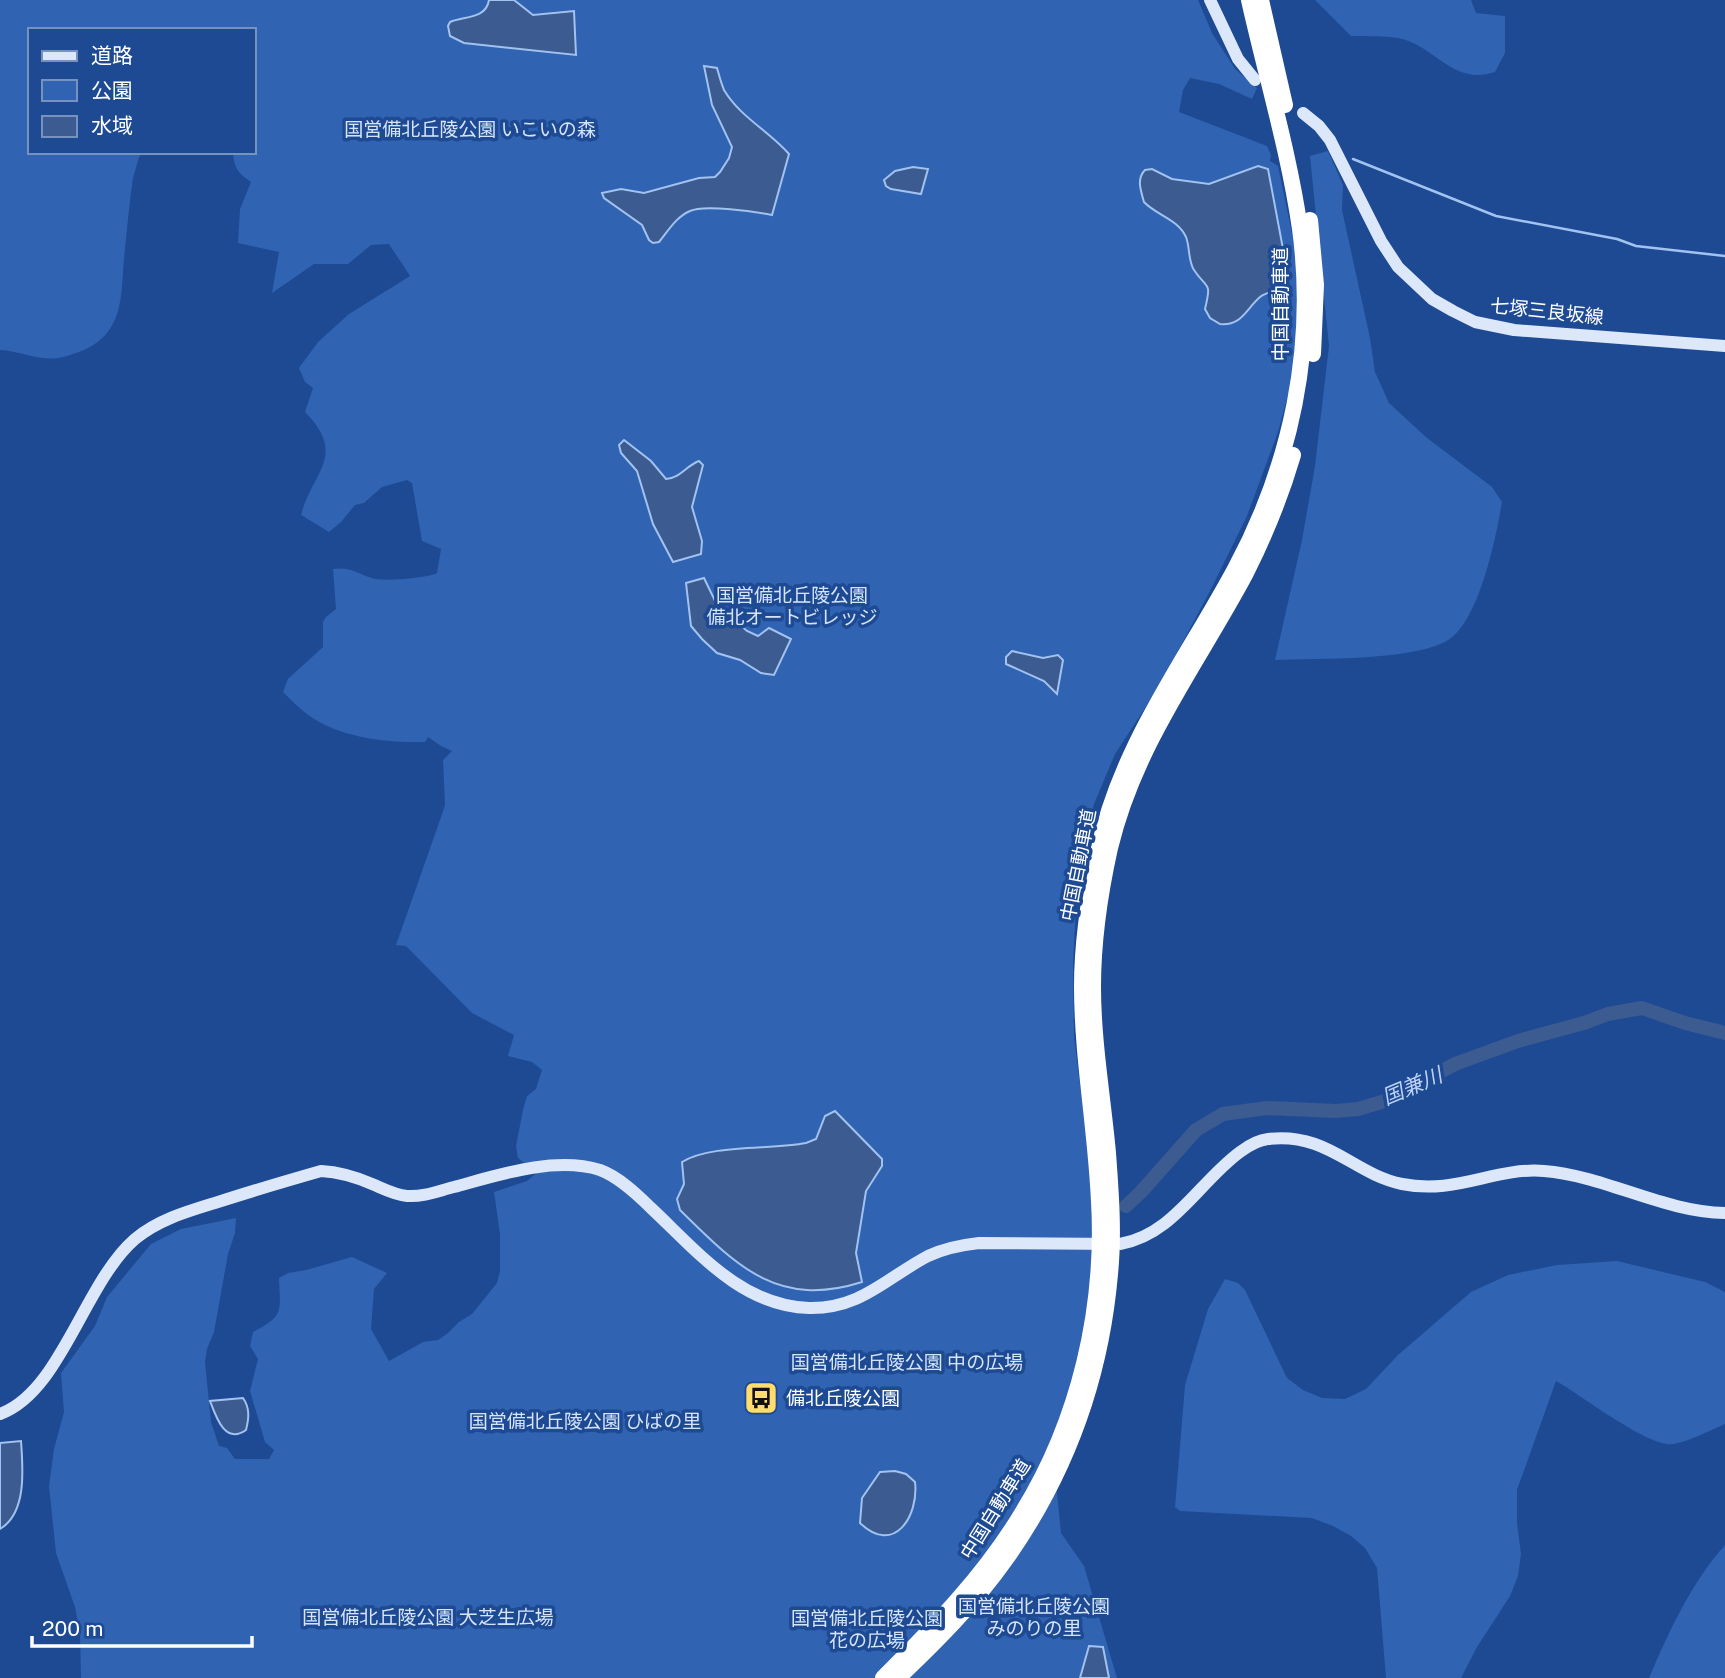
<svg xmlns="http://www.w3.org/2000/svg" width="1725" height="1678" viewBox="0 0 1725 1678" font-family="'Public Sans','Noto Sans JP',sans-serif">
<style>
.green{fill:#3063b1}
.water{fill:#3c5b91;stroke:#a2c2f0;stroke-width:2}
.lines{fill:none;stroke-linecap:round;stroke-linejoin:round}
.stream{stroke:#a2c2f0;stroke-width:2.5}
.river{stroke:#3c5b91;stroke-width:14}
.secondary{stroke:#dce7fa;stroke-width:12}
.highway{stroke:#fff;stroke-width:16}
.labels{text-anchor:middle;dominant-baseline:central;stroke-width:7;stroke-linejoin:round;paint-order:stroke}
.park-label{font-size:19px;fill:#d5e4fa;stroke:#1d4a93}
.street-label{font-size:19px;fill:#fff;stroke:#1d4a93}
.poi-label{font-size:19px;fill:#fff;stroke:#1d4a93;text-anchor:start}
.water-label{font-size:21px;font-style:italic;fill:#bbd2f5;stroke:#1d4a93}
</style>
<rect width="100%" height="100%" fill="#1d4a93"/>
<g class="green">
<path d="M0,0H1198L1212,33L1235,69L1257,88L1252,99L1219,84L1190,78L1183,90L1179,112L1267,146L1271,155L1270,161L1278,166L1295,248L1300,310L1291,384L1278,432L1247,516L1211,589L1160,685L1115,754L1094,804L1078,870L1073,962L1074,1036L1090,1166L1093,1271L1088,1318L1072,1389L1052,1443L1061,1533L1084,1566L1117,1678H81L80,1634L75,1607L56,1553L49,1486L54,1449L64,1412L61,1373L95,1326L107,1297L151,1244L181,1229L236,1218L235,1233L228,1254L214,1332L207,1349L205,1362L211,1422L219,1446L227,1448L235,1459H269L274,1450L265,1442L250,1391L258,1359L250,1346L253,1332C285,1316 280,1311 279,1278L288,1273L306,1270L352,1257L387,1273L374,1289L371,1329L389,1361L423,1342L438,1340L448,1333L459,1322L472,1314L497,1283L500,1271V1234L494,1192L527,1181L547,1164L528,1166L518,1158L516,1146L523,1110L527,1096L536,1089L542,1070L532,1062L508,1056L514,1035L472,1013L406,946L396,945L440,820L445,805L443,760L452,751L441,746L428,737L425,742C386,743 341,738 308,715C299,708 291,700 283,692L288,679L323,647V622L326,617L336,609L333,569C353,566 358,575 376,579C387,581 428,578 437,573L441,549L422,541L412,483L407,480L382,487L364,503L355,505L341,522L329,532L301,515C312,472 348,456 305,412L313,388L305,382L299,368L318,342L349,314L410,276L389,244L371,245L348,264H314L272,293L279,252L238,243L240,209L251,182C238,173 234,168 233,152H254V30H30V152H143L139,157L133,178C129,205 127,231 124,258C121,296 124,332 84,350C75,353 67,357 58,358C38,361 20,351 0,350Z"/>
<path d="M1315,0H1471L1476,13L1505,16V53L1495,72C1455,85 1438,51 1406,40C1392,35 1366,37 1351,36Z"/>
<path d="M1328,151L1343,185L1342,210L1370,338L1375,372L1389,403L1427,438L1492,487L1502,502C1496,537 1479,625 1445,642C1406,661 1321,658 1275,660L1302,540L1315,466L1329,346L1310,156Z"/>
<path d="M1617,1261L1705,1282L1725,1292V1424C1709,1431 1692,1440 1674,1444C1650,1449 1580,1394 1556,1381L1517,1490V1523L1521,1554L1518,1576L1510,1596L1477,1647L1461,1678H1386L1377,1568L1365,1548L1351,1536L1333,1526L1312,1518L1180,1511L1175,1507L1185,1385L1208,1309L1225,1279L1238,1283L1245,1290L1287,1378L1303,1390L1322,1398L1345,1399L1366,1389L1398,1355L1471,1292L1508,1275L1557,1265Z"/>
<path d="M1725,1545V1678H1649C1669,1631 1691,1583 1725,1545Z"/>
</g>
<g class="water">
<path d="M489,0H514L533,15L574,11L576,55L464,43L450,36L448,26L450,22C465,16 486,19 489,0Z"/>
<path d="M704,66L717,68C719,75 721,83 724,90C740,117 769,131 789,154L772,215C756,212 704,204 690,211C676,217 668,231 659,242L653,243L649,240L642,225L604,198L602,193L621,189L644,193L699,178L715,177L720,172L729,158L732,147L712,105Z"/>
<path d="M1258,166L1268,169L1286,265L1287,287C1279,290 1266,292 1260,297C1246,309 1242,326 1220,324L1210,318L1205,309C1212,280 1207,290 1194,270C1188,261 1190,247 1186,237C1178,219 1156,215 1144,202C1141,191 1136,179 1145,170L1152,169L1172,179L1209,184Z"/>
<polygon points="913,167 928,169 921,194 891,189 886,186 884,180 895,171"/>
<path d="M624,440L651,461L666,479C680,478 686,466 699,461L703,465L692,507L702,541L701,554L673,562L653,524L637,471L621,453L619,445Z"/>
<polygon points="704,578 717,605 747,631 758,636 769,628 791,639 774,675 761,673 740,660 717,653 702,639 691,626 686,583"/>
<polygon points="1012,651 1043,658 1058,655 1063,660 1057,694 1044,681 1006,664 1006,657"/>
<path d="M835,1111L882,1159V1166L866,1191L856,1253L862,1282C777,1309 736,1265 680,1210L677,1199L684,1184L682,1162C711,1144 771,1150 806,1143L816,1139L825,1116Z"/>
<path d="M243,1398C250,1408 249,1418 246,1430C225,1445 216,1417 210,1401Z"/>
<path d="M21,1441C23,1469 27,1513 0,1529V1443Z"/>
<path d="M895,1471L906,1474L915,1482C919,1516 894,1556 860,1523L862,1498L880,1472Z"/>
<polygon points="1089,1646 1103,1647 1109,1678 1080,1678"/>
</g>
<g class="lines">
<polyline class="stream" points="1353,159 1496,216 1617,239 1636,246 1725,256"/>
<polyline class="river" points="1126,1206 1141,1192 1196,1130 1223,1114 1267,1108 1336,1111 1358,1109 1385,1101 1455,1064 1518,1041 1584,1023 1608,1014 1642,1008 1685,1023 1725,1033"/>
<g class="secondary">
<polyline points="1210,0 1238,59 1255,80"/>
<polyline points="1303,113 1319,126 1330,140 1381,241 1398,267 1432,299 1453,311 1475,322 1514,330 1725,346"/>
<path d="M0,1414C61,1392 84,1283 135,1239C159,1219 189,1211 218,1202C252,1191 286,1181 321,1171C339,1172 356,1177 372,1184C384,1189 395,1195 407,1196C424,1197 438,1191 454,1187C498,1175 555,1156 600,1170C619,1177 637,1194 651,1208C696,1250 741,1306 809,1308C861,1309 886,1278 928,1256C945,1248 961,1245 979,1243L1120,1244C1173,1235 1199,1182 1240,1152C1248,1146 1258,1140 1268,1139C1328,1132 1353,1174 1402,1184C1456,1195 1494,1167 1544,1171C1606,1176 1663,1212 1725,1213"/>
</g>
<g class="highway">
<polyline points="1261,0 1285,105"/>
<polyline points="1310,220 1316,285 1313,354"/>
<path d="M883,1678C934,1627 985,1575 1022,1513C1079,1421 1105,1309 1099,1202C1096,1130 1082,1059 1082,986C1082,941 1089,896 1098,852C1120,746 1185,662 1235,569C1291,465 1316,347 1300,229C1289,152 1266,76 1249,0"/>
<path d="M898,1678C937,1641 975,1603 1006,1559C1066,1474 1101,1377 1110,1274C1114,1234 1111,1193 1108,1153C1103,1098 1093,1042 1093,987C1093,941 1100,893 1110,848C1135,744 1197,665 1246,573C1265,535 1281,496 1293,455"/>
</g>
</g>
<defs>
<symbol id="bus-square" viewBox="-11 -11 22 22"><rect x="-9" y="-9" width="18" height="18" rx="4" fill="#fedc6d" stroke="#1d4a93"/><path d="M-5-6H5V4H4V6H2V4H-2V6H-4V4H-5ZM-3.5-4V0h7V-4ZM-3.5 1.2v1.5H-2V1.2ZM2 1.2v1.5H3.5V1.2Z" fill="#111"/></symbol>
</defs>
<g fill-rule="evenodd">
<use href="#bus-square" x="742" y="1379" width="38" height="38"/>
</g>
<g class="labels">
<g class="park-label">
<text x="470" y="129">国営備北丘陵公園 いこいの森</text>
<text x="792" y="595">国営備北丘陵公園<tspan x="792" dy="22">備北オートビレッジ</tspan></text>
<text x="907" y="1362">国営備北丘陵公園 中の広場</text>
<text x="585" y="1421">国営備北丘陵公園 ひばの里</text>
<text x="1034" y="1606">国営備北丘陵公園<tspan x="1034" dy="22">みのりの里</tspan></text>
<text x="428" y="1617">国営備北丘陵公園 大芝生広場</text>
<text x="867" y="1618">国営備北丘陵公園<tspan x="867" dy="22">花の広場</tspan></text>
</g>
<g class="street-label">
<text transform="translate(1280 304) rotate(-90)">中国自動車道</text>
<text transform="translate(1547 311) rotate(6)">七塚三良坂線</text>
<text transform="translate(1078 865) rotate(-79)">中国自動車道</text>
<text transform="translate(995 1509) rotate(-58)">中国自動車道</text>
</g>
<g class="poi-label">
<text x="786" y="1398">備北丘陵公園</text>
</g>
<g class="water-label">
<text transform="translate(1412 1086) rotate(-23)">国兼川</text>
</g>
</g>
<rect x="28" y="28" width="228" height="126" fill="#1d4a93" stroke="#7792be" stroke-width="2"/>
<rect x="42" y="51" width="35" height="10" fill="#dce7fa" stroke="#7792be" stroke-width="2"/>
<text x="91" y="63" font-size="21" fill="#ffffff">道路</text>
<rect x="42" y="80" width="35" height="21" fill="#3063b1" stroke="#7792be" stroke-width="2"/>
<text x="91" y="98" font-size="21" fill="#ffffff">公園</text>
<rect x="42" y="116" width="35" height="21" fill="#3c5b91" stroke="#7792be" stroke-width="2"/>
<text x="91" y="133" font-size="21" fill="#ffffff">水域</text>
<path d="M32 1636v10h220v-10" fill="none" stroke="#ffffff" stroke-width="3.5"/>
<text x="42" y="1636" font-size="21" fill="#ffffff" stroke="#1d4a93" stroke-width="5" paint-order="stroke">200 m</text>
</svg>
